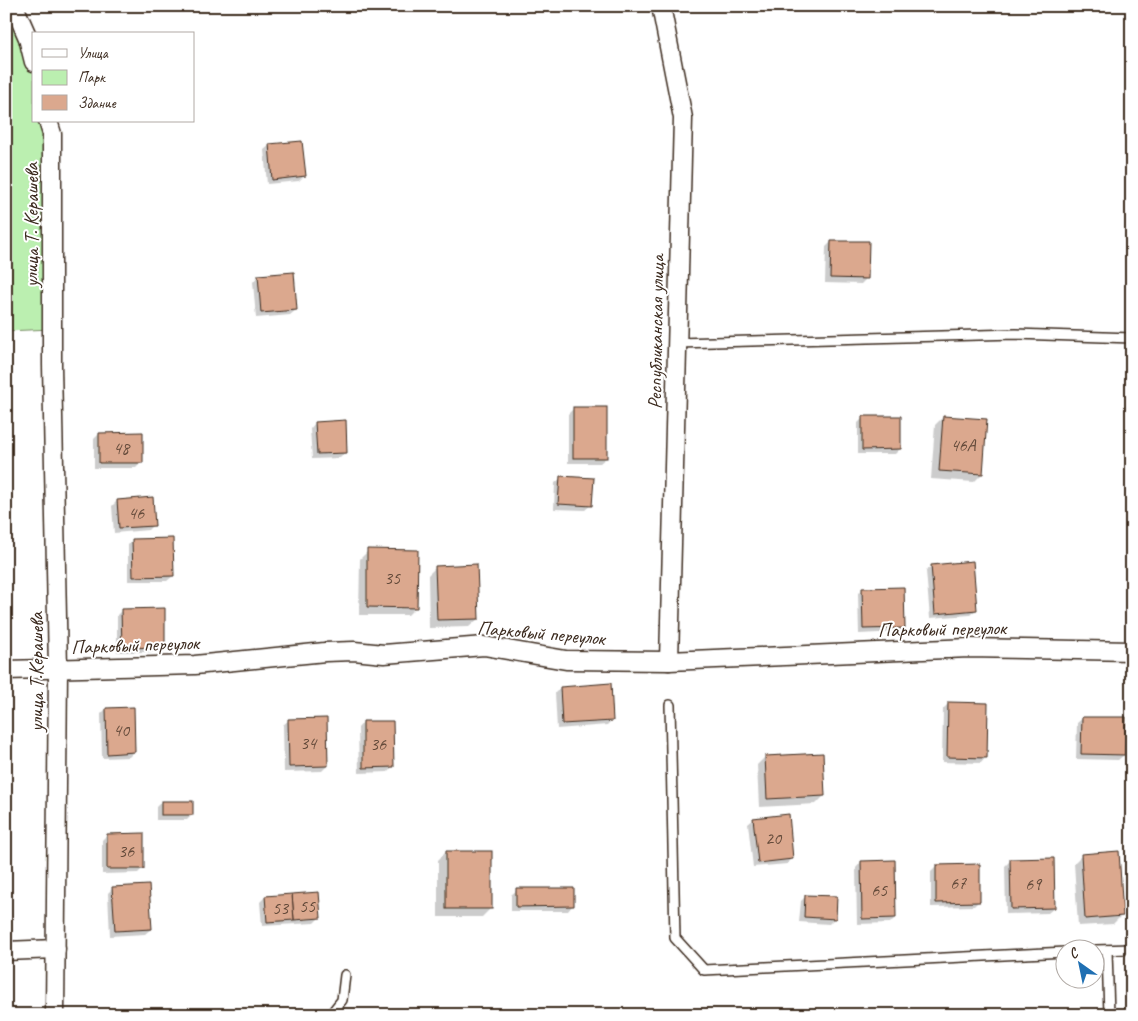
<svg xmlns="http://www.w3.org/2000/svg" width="1138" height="1021" viewBox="0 0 1138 1021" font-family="Caveat,sans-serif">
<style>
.green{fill:#bbefb0;stroke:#7b8c67}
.shadow{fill:#0003}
.building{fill:#dba88e;stroke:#3b2a1e}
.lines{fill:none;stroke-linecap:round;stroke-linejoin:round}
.lane-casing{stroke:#3b2a1e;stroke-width:12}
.street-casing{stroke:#3b2a1e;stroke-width:21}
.lane{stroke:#fff;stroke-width:9}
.street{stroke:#fff;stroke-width:18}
.labels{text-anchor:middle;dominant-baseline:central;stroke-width:4;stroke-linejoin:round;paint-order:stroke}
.number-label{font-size:18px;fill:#634a3a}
.street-label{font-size:20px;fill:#3b2a1e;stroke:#fff}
</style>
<rect width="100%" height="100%" fill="#fff"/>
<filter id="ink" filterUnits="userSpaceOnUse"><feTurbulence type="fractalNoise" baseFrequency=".02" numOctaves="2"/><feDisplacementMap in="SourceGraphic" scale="10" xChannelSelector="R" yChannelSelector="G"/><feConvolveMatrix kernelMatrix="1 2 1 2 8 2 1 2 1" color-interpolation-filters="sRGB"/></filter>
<g filter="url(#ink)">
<polygon class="green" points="6,6 34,62 34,121 48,121 52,329 6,331"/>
<g class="shadow">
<polygon points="733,6 747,6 734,10"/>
<polygon points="270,145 304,176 299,181 267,184 264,150"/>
<polygon points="831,242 866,279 861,284 825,283 826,247"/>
<polygon points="258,276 296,310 290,315 256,318 253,282"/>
<polygon points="574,408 606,458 600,463 568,463 568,414"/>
<polygon points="943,417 982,474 974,482 931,479 935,425"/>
<polygon points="863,418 900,449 895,454 858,454 858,423"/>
<polygon points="315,423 346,452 340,458 312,459 310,429"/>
<polygon points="99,434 142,462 136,468 94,468 94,439"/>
<polygon points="561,478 591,505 585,510 554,509 555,483"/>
<polygon points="117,501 153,525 148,530 114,533 112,506"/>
<polygon points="133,540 173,576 167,581 128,581 128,545"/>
<polygon points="368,551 416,607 408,615 359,615 360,559"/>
<polygon points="932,566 976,610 970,615 930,618 926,571"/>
<polygon points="436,567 478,619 469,627 429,628 428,575"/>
<polygon points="863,589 904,627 899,632 859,634 858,594"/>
<polygon points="122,610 164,647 158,652 117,652 117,615"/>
<polygon points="560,688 612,720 607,725 557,729 555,693"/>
<polygon points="948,704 986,757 981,763 942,762 943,709"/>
<polygon points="106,709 134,752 129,757 102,758 101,714"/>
<polygon points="1083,718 1124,755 1118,760 1076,759 1077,723"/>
<polygon points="289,720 327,766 322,771 284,772 283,725"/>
<polygon points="363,722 393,766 388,772 359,773 358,728"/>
<polygon points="765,757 824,796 816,804 759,807 757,765"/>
<polygon points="161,802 192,815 187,820 156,820 156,807"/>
<polygon points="754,819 792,859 787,864 753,867 748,824"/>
<polygon points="107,835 143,868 138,873 102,874 102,840"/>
<polygon points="446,852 490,909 482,917 438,917 438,860"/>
<polygon points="1082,855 1121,916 1113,924 1078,926 1074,863"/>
<polygon points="1011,860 1054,908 1048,913 1006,914 1005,866"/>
<polygon points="861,862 895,918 890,923 857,924 856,868"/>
<polygon points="936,867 979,901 974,906 931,907 931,872"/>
<polygon points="113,888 151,929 145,934 110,936 108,893"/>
<polygon points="517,890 573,905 568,911 511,911 511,895"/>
<polygon points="806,896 834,919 829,924 799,922 801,901"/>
<polygon points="265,897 319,918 314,923 262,926 260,902"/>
</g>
<g class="building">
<polygon points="302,141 306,176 272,180 269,144"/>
<polygon points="831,241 869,241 868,279 830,278"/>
<polygon points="294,272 297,310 261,313 258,275"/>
<rect x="573" y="407" width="34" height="51"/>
<polygon points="862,416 901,416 901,449 862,450"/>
<polygon points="943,416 987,419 983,474 939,471"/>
<polygon points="346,420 347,453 317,454 315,422"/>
<polygon points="143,432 143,463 99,463 99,433"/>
<polygon points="560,476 594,478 592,506 558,504"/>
<polygon points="153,497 155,526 119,528 117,500"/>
<polygon points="173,538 174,576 133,577 132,539"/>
<polygon points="367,549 418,550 417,608 367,607"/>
<polygon points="973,561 977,610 935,614 931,565"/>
<polygon points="477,564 479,619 437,620 435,566"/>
<polygon points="904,587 905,628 863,629 862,588"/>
<polygon points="165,608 165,647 122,648 121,609"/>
<polygon points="611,683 613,721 562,724 560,687"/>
<polygon points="948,702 988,703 987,758 947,757"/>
<polygon points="134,707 135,752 107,754 106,708"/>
<polygon points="1082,717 1126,717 1125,755 1081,754"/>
<polygon points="327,718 328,766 289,767 288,719"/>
<polygon points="363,721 393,721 394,767 363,768"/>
<polygon points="823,753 825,796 767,799 765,756"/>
<rect x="161" y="801" width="32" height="14"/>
<polygon points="789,814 793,859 758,863 753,818"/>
<polygon points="144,833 144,869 107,869 107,834"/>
<rect x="446" y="851" width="46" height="58"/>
<polygon points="1119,851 1123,916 1085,919 1081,854"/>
<polygon points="1054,858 1055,908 1011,909 1010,859"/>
<polygon points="895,860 896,918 862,919 861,861"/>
<polygon points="980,864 980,902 936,903 936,865"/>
<polygon points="149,885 152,929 115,931 112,887"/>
<polygon points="516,888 574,888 574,906 516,907"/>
<polygon points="319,892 321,918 294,920 292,894"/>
<polygon points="292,894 294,920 267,922 265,896"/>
<polygon points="805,895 837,896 836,919 804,917"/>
</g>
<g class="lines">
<defs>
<g id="lane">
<polyline points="677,343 1016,334 1132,338"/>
<polyline points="670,705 675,938 704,970 1066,952"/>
<polyline points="1096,950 1132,949"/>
<polyline points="1107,950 1109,1015"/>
<polyline points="330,1015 342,1000 345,975"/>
</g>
<g id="street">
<polyline points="14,6 28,38 34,62"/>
<polyline points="661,6 683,118 669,661"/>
<polyline points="48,121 52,134 52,365 58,669 55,1015"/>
<polyline points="6,670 195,665 325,652 354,651 384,654 484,646 566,660 669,661 969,648 1132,651"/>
<polyline points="6,951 56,949"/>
</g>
</defs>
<use href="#lane" class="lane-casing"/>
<use href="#street" class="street-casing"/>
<use href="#lane" class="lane"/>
<use href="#street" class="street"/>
</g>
</g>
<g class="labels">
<g class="number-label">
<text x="963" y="445">46А</text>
<text x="121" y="448">48</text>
<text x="136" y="513">46</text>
<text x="392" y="578">35</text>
<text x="121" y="730">40</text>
<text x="308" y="743">34</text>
<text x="378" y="744">36</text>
<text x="773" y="838">20</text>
<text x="126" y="851">36</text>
<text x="958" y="883">67</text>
<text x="1033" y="884">69</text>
<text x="879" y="890">65</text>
<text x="307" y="906">55</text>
<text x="280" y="908">53</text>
</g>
<g class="street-label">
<text transform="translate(31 225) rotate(-90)">улица Т. Керашева</text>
<text transform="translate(656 332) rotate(-89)">Республиканская улица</text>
<text transform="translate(942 629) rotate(-1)">Парковый переулок</text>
<text transform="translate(541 633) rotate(5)">Парковый переулок</text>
<text transform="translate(135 645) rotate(-2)">Парковый переулок</text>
<text transform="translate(36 672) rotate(-90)">улица Т.Керашева</text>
</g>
</g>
<rect width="1138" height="1021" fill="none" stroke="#fff" stroke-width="25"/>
<rect x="12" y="12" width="1113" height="996" fill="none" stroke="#3b2a1e" stroke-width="2" filter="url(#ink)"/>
<rect x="32" y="32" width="162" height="90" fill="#ffffff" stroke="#b1aaa5"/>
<rect x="42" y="49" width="25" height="8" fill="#ffffff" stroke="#b1aaa5"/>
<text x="78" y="58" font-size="15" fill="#3b2a1e">Улица</text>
<rect x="42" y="70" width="25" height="15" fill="#bbefb0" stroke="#b1aaa5"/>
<text x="78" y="82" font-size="15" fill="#3b2a1e">Парк</text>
<rect x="42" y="95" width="25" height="15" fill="#dba88e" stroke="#b1aaa5"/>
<text x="78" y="108" font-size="15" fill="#3b2a1e">Здание</text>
<g transform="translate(1080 964) rotate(327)"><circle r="24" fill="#ffffff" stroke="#b1aaa5"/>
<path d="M0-4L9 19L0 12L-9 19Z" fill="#1f6fb2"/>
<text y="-8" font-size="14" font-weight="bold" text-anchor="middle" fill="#3b2a1e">С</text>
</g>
</svg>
